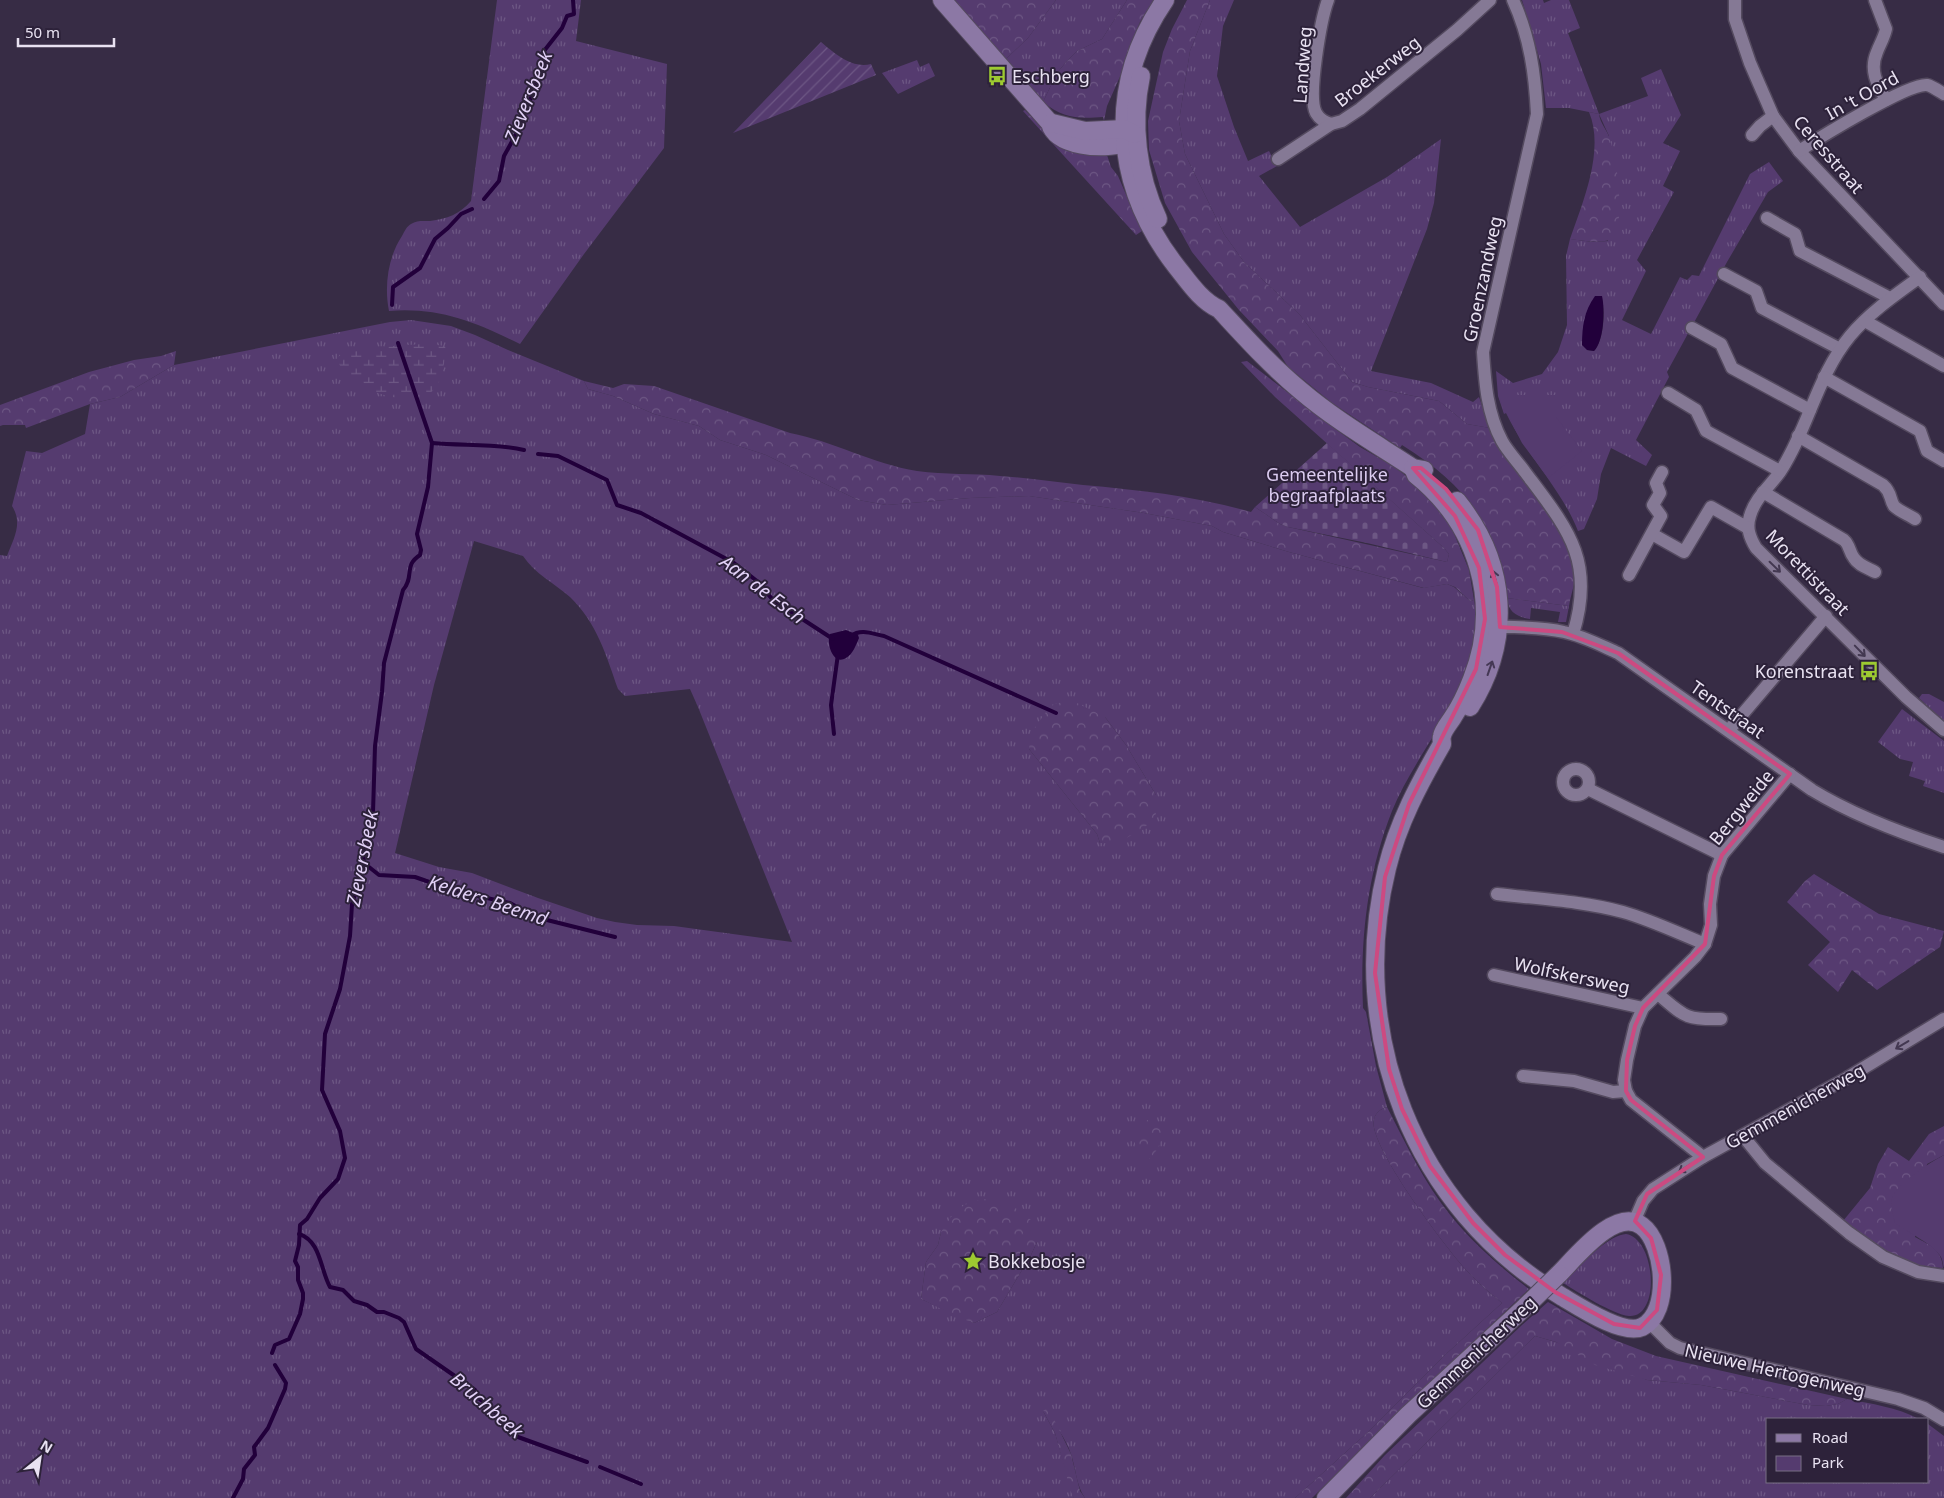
<svg xmlns="http://www.w3.org/2000/svg" width="1944" height="1498" viewBox="0 0 1944 1498" font-family="'Noto Sans',sans-serif">
<style>
.grass{fill:url(#grass-tufts);fill-rule:evenodd}
.forest{fill:url(#forest-crowns)}
.wetland{fill:url(#wetland-marsh)}
.cemetery{fill:url(#cemetery-stones)}
.park{fill:#553b6f}
.garden{fill:url(#garden-furrows)}
.water{fill:#22003b}
.lines{fill:none;stroke-linecap:round;stroke-linejoin:round}
.stream{stroke:#22003b;stroke-width:4}
.street-casing{stroke:#544a5f;stroke-width:15}
.secondary-casing{stroke:#544a5f;stroke-width:20}
.street{stroke:#857995;stroke-width:12}
.secondary{stroke:#8c78a5;stroke-width:18}
.secondary-bridge-casing{stroke:#544a5f;stroke-width:20;stroke-linecap:butt}
.secondary-bridge{stroke:#8c78a5;stroke-width:18}
.oneway{stroke:#433851}
.oneway2{stroke:#453855}
.marked{fill:none;stroke:#cc4a81;stroke-width:4;stroke-linejoin:round}
.labels{text-anchor:middle;dominant-baseline:central;stroke-width:4;stroke-linejoin:round;paint-order:stroke}
.street-label{font-size:18px;fill:#e9e2f2;stroke:#2d223a}
.poi-label{font-size:18px;fill:#e9e2f2;stroke:#2d223a;text-anchor:start}
.park-label{font-size:18px;fill:#dcccf1;stroke:#2d223a}
.water-label{font-size:19px;font-style:italic;fill:#e2d1f7;stroke:#2d223a}
</style>
<defs>
<pattern id="grass-tufts" width="24" height="20" patternUnits="userSpaceOnUse" patternTransform="scale(1.25)"><rect width="24" height="20" fill="#553b6f"/><path d="M3 7l-1-3M5 7V3M7 7l1-3M15 17l-1-3M17 17v-4M19 17l1-3" fill="none" stroke="#6d5784"/></pattern>
<pattern id="forest-crowns" width="20" height="18" patternUnits="userSpaceOnUse" patternTransform="scale(1.25)"><rect width="20" height="18" fill="#553b6f"/><path d="M2 6a3 3 0 1 1 6 0M12 15a3 3 0 1 1 6 0" fill="none" stroke="#6d5784"/></pattern>
<pattern id="wetland-marsh" width="20" height="14" patternUnits="userSpaceOnUse" patternTransform="scale(1.25)"><rect width="20" height="14" fill="#553b6f"/><path d="M1 5h8M5 5V1M11 12h8M15 12V8" fill="none" stroke="#6d5784"/></pattern>
<pattern id="cemetery-stones" width="16" height="16" patternUnits="userSpaceOnUse" patternTransform="scale(1.25)"><rect width="16" height="16" fill="#553b6f"/><path d="M2 7V4a2 2 0 0 1 4 0v3zM10 15v-3a2 2 0 0 1 4 0v3z" fill="#6d5784"/></pattern>
<pattern id="garden-furrows" width="10" height="10" patternUnits="userSpaceOnUse" patternTransform="scale(1.25)"><rect width="10" height="10" fill="#553b6f"/><path d="M-1 1l2-2M0 10L10 0M9 11l2-2" fill="none" stroke="#6d5784"/></pattern>
</defs>
<rect width="100%" height="100%" fill="#372c45"/>
<g class="grass">
<path d="M497,0H581L576,41L667,64L664,148L584,254L520,344C475,322 439,307 389,311C384,286 388,257 402,236C404,232 407,226 411,224C417,220 424,221 430,221C447,219 460,214 471,201Z"/>
<polygon points="1056,0 1127,0 1102,39 1077,51 1066,62 1057,73 1043,102 1005,60 1028,38"/>
<polygon points="1210,0 1234,0 1223,26 1217,76 1234,127 1248,161 1269,151 1277,166 1259,176 1300,227 1387,177 1441,139 1434,203 1427,229 1371,371 1431,383 1473,402 1479,397 1490,428 1467,424 1439,401 1368,387 1352,382 1300,315 1244,262 1224,234 1185,154 1179,121 1190,51"/>
<path d="M1522,0H1543L1544,3L1551,0H1569L1580,28L1568,33L1599,114L1648,96L1641,78L1661,69L1681,115L1663,143L1680,151L1663,186L1674,192L1637,260L1646,271L1622,320L1651,334L1680,277L1687,280L1692,275L1699,276L1750,174L1769,162L1783,181L1768,192L1727,262L1667,372L1669,377L1636,440L1652,455L1646,466L1611,448L1601,474L1597,499L1584,529L1578,531C1561,488 1526,455 1506,413L1504,414L1498,396L1496,371L1513,383L1542,374L1558,352L1567,325L1566,256L1570,239L1593,242L1608,241L1609,136L1599,114L1569,108H1546L1541,64ZM1601,296C1606,309 1604,341 1594,351L1587,350Z"/>
<polygon points="917,60 920,67 929,63 935,76 898,94 882,73"/>
<path d="M411,320L451,326L475,335L508,350L584,381L588,389L613,396L654,414L699,426L720,440L766,455L858,500L887,505L970,498L1029,496L1144,513L1212,526L1223,532L1289,552L1423,588L1447,584L1454,587L1470,601L1474,600C1490,675 1418,746 1392,811C1367,875 1360,939 1363,1008L1366,1012L1376,1066L1387,1107C1381,1109 1376,1112 1374,1119C1366,1143 1449,1252 1468,1272C1478,1283 1490,1293 1502,1303L1445,1355L1367,1433L1295,1498H1085C1076,1485 1076,1469 1071,1454C1065,1437 1055,1424 1043,1411L1055,1433L1074,1498H0V555L7,556C14,538 23,523 12,506L26,451L42,453L85,434L90,404L120,397L174,365L390,322ZM474,541L523,556C535,574 554,583 570,597C597,623 606,655 618,689L625,696L690,689L698,707L792,942L674,926L637,925L615,922L597,918L538,898L472,873L439,867L395,853L434,685ZM1105,717L1126,745L1156,795L1100,843L1097,834L1029,749ZM941,1232L1037,1242L1031,1255L997,1312L974,1323L921,1299L926,1262L938,1245Z"/>
<path d="M1507,598L1569,606L1566,622H1558L1560,612L1531,608L1530,619C1517,617 1508,612 1507,598Z"/>
<polygon points="1922,694 1929,694 1944,702 1944,721 1919,698"/>
<polygon points="1902,709 1944,741 1944,793 1923,786 1925,781 1909,776 1913,762 1900,759 1878,742"/>
<path d="M1626,1234C1656,1239 1661,1318 1629,1316C1612,1314 1578,1292 1563,1283C1576,1269 1607,1235 1626,1234Z"/>
<path d="M1535,1336L1556,1342L1647,1380L1701,1385L1808,1405L1826,1406L1838,1404L1847,1399C1871,1404 1897,1407 1919,1419H1768V1482H1928V1424L1944,1436V1498H1370Z"/>
</g>
<g class="forest">
<polygon points="952,0 1056,0 1028,38 1005,60"/>
<path d="M1127,0H1154L1140,22L1130,46L1122,72L1107,106L1104,121L1103,117C1077,119 1063,118 1043,102L1057,73L1066,62L1077,51L1102,39Z"/>
<path d="M1187,0H1210L1190,51L1179,121L1185,154L1224,234L1244,262L1300,315L1352,382L1368,387L1439,401L1467,424L1490,428C1511,472 1578,536 1574,583C1573,590 1570,598 1569,606L1507,598C1494,523 1467,486 1402,445L1400,448L1332,403L1288,367L1278,351L1239,310L1192,252L1165,203L1149,150L1148,121L1163,52L1172,29Z"/>
<polygon points="1025,110 1044,130 1106,152 1111,167 1118,176 1142,231 1136,235 1023,111"/>
<path d="M1589,112L1599,114C1600,123 1607,130 1610,139C1619,171 1622,204 1617,237C1601,245 1587,241 1570,239C1583,202 1605,150 1589,112Z"/>
<polygon points="176,351 174,365 120,397 90,404 26,428 25,425 3,425 0,426 0,405 89,372 134,360 161,356"/>
<path d="M1247,361L1334,428L1360,447L1393,466L1414,482L1446,514L1469,570L1474,600L1470,601L1455,587L1447,584L1424,588L1289,552L1223,532L1212,526L1144,513L1029,496L970,498L887,505L858,500L766,455L720,440L699,426L654,414L613,396L588,389L584,381L613,388L624,384L654,386L790,433C833,441 873,464 917,471C945,475 972,473 1000,476C1028,478 1055,482 1083,485C1139,490 1196,496 1251,512L1255,507L1280,524L1288,527L1447,562L1449,554L1444,548L1275,397L1241,362Z"/>
<polygon points="1071,700 1105,717 1126,745 1156,795 1157,809 1154,821 1117,844 1100,843 1097,834 1029,749 1031,733 1051,705"/>
<polygon points="1814,874 1879,914 1944,931 1940,947 1877,990 1852,970 1838,992 1808,965 1830,942 1787,902 1805,881"/>
<path d="M1387,1107C1406,1144 1424,1183 1451,1216C1474,1244 1500,1267 1529,1289L1395,1416L1312,1498H1295L1367,1433L1445,1355L1502,1303C1490,1293 1478,1283 1468,1272C1449,1252 1366,1143 1374,1119C1376,1112 1381,1109 1387,1107Z"/>
<path d="M1153,1117C1169,1129 1160,1150 1148,1160H1138C1132,1141 1134,1126 1153,1117Z"/>
<path d="M1944,1126V1155L1927,1164L1915,1237C1930,1245 1942,1250 1943,1268C1934,1267 1924,1267 1916,1264C1889,1256 1864,1238 1843,1221L1870,1188L1878,1164L1888,1147L1909,1161L1929,1134Z"/>
<polygon points="994,1198 1010,1204 1031,1220 1037,1242 1031,1255 997,1312 974,1323 958,1317 921,1299 926,1262 938,1245 941,1232 951,1217 964,1205 979,1200"/>
<polygon points="1548,1302 1612,1339 1656,1356 1847,1399 1838,1404 1826,1406 1808,1405 1701,1385 1647,1380 1595,1365 1556,1342 1535,1336 1370,1498 1346,1498 1385,1455 1522,1325"/>
<polygon points="1046,1409 1049,1409 1071,1454 1080,1491 1085,1498 1074,1498 1071,1492 1055,1433 1043,1411"/>
</g>
<path class="wetland" d="M397,343L404,345L429,344L445,346C447,354 444,362 443,369C441,379 437,390 427,395C404,406 356,390 342,369C340,366 338,362 337,358L343,353L394,346Z"/>
<polygon class="cemetery" points="1327,443 1444,548 1449,554 1447,562 1367,543 1288,527 1280,524 1255,507"/>
<g class="park">
<polygon points="1499,395 1556,395 1556,417 1582,451 1548,478 1522,443 1506,412 1504,413"/>
<path d="M1944,1155V1268C1943,1266 1943,1261 1941,1257C1934,1245 1908,1232 1895,1223C1894,1217 1891,1209 1891,1203C1892,1185 1930,1163 1944,1155Z"/>
</g>
<path class="garden" d="M821,42C834,53 852,69 871,64L876,75L733,133Z"/>
<g class="water">
<path d="M1595,296H1602C1605,309 1604,341 1594,351L1587,350L1582,345C1582,327 1584,311 1595,296Z"/>
<path d="M846,630L858,635L859,638C856,645 853,654 846,658C833,666 826,643 830,634Z"/>
</g>
<g class="lines">
<g class="stream">
<polyline points="484,199 499,181 504,156 520,127 521,120 535,89 536,81 544,63 544,51 562,28 567,16 574,14 573,0"/>
<polyline points="392,305 393,287 420,268 435,239 448,228 461,214 472,209"/>
<path d="M432,443C463,446 494,443 524,450"/>
<polyline points="538,454 558,456 607,480 617,505 641,513 734,563 762,585 767,593 773,600 833,639"/>
<path d="M851,636C861,628 873,634 884,636L1056,713"/>
<polyline points="834,734 831,705 838,654"/>
<polyline points="364,863 379,875 415,877 455,891 510,903 526,912 547,920 615,937"/>
<path d="M299,1234C321,1241 320,1269 330,1287L343,1290L354,1301L367,1305L377,1312H384L399,1318L404,1322L416,1349L475,1390L477,1397L487,1404L518,1437L587,1462"/>
<path d="M272,1353L275,1345L289,1339L300,1314L303,1299V1293L298,1280V1267L295,1261L299,1245L300,1225L307,1219L320,1198L338,1179L345,1158L340,1131L322,1090L325,1034L340,989L350,936L352,904L364,863L363,852L373,813L375,746L382,692L384,663L403,590C415,576 403,566 420,555L421,550L417,534L428,487L432,443L398,343"/>
<polyline points="600,1467 641,1484"/>
<polyline points="233,1498 243,1479 244,1469 255,1455 254,1447 268,1428 285,1389 286,1383 275,1365"/>
</g>
<defs>
<g id="street">
<path d="M1328,0C1321,19 1307,96 1316,113C1320,120 1325,122 1331,124"/>
<path d="M1513,0C1530,37 1535,74 1537,114L1483,352C1485,383 1487,413 1502,441C1508,452 1518,462 1525,472C1567,528 1596,560 1573,634"/>
<polyline points="1735,0 1735,19 1750,63 1773,116 1799,151 1944,304"/>
<path d="M1875,0L1886,29C1884,38 1880,44 1877,52C1869,70 1877,84 1886,100"/>
<polyline points="1752,135 1760,126 1773,116"/>
<path d="M1799,151C1819,138 1908,83 1927,85C1932,86 1939,91 1944,94"/>
<polyline points="1278,159 1331,124 1342,121 1360,109 1457,30 1490,0"/>
<polyline points="1767,218 1795,234 1800,251 1890,298"/>
<polyline points="1724,274 1756,291 1762,308 1840,349"/>
<path d="M1920,277C1895,295 1869,313 1850,336C1817,376 1808,429 1780,472C1770,486 1755,498 1750,516C1746,528 1750,538 1756,548L1906,697L1944,730"/>
<polyline points="1865,321 1944,366"/>
<polyline points="1692,328 1721,344 1732,368 1810,410"/>
<polyline points="1824,377 1920,431 1927,451 1944,461"/>
<polyline points="1668,393 1696,410 1706,431 1780,471"/>
<path d="M1798,436L1883,485C1892,493 1889,498 1894,506C1899,511 1909,515 1915,519"/>
<path d="M1763,492L1844,540C1850,545 1849,552 1854,558C1858,565 1868,568 1875,572"/>
<polyline points="1652,534 1684,552 1711,507 1748,528"/>
<polyline points="1629,575 1661,516 1653,505 1660,493 1656,483 1662,472"/>
<path d="M1490,626C1514,628 1539,626 1564,632C1583,636 1600,645 1618,653L1812,790C1853,815 1898,832 1944,847"/>
<polyline points="1729,730 1826,616"/>
<circle cx="1576" cy="782" r="13"/>
<polyline points="1588,789 1722,855"/>
<path d="M1497,894C1539,899 1582,901 1623,912C1651,920 1678,933 1705,944"/>
<polyline points="1494,975 1643,1008"/>
<path d="M1658,994C1684,1016 1685,1020 1721,1019"/>
<polyline points="1523,1076 1574,1081 1613,1092 1626,1091"/>
<polyline points="1743,1136 1765,1163 1849,1233 1883,1257 1918,1272 1944,1276"/>
<polyline points="1703,1157 1631,1100 1626,1091 1624,1080 1627,1060 1635,1026 1643,1008 1695,957 1705,944 1711,925 1710,904 1714,876 1722,855 1790,774"/>
<polyline points="1634,1222 1643,1201 1653,1189 1703,1157 1847,1078 1944,1019"/>
<polyline points="1649,1322 1670,1343 1680,1348 1898,1399 1924,1408 1944,1420"/>
</g>
<g id="secondary">
<path d="M942,0L1050,123C1056,147 1104,150 1124,143C1127,142 1131,139 1134,137"/>
<path d="M1165,0C1106,86 1113,185 1176,266C1188,281 1201,301 1219,309C1245,337 1270,365 1300,390C1335,420 1375,443 1413,468L1424,470"/>
<path d="M1141,76C1131,123 1137,175 1158,219"/>
<polyline points="1052,123 1085,131 1124,129 1134,134"/>
<path d="M1413,468L1416,475C1478,525 1502,604 1472,679C1467,692 1461,705 1453,717C1450,722 1443,730 1442,736C1441,739 1442,741 1442,744C1419,784 1398,823 1387,868C1346,1033 1413,1208 1561,1296C1578,1306 1623,1336 1642,1327C1672,1313 1665,1243 1642,1226C1616,1206 1576,1257 1559,1274"/>
<path d="M1457,501C1507,563 1513,639 1470,707"/>
<polyline points="1326,1498 1408,1415 1526,1306"/>
</g>
</defs>
<use href="#street" class="street-casing"/>
<use href="#secondary" class="secondary-casing"/>
<use href="#street" class="street"/>
<use href="#secondary" class="secondary"/>
<defs>
<polyline id="secondary-bridge" points="1526,1306 1559,1274"/>
</defs>
<use href="#secondary-bridge" class="secondary-bridge-casing"/>
<use href="#secondary-bridge" class="secondary-bridge"/>
</g>
<defs><path id="oneway-shaft" d="M-6 0H5M1.5-3L5.5 0L1.5 3" fill="none" stroke-width="1.6" stroke-linecap="round" stroke-linejoin="round" transform="scale(1.25)"/></defs>
<g class="oneway">
<use href="#oneway-shaft" transform="translate(1775 567) rotate(44)"/>
<use href="#oneway-shaft" transform="translate(1860 651) rotate(46)"/>
<use href="#oneway-shaft" transform="translate(1902 1045) rotate(149)"/>
<use href="#oneway-shaft" transform="translate(1685 1168) rotate(147)"/>
</g>
<g class="oneway2">
<use href="#oneway-shaft" transform="translate(1495 578) rotate(-105)"/>
<use href="#oneway-shaft" transform="translate(1490 668) rotate(-71)"/>
</g>
<path class="marked" d="M1413,468H1421L1446,489L1478,530L1497,587L1500,627L1562,632L1618,653L1790,774L1722,855L1714,876L1705,944L1643,1008L1635,1026L1627,1060L1626,1091L1631,1100L1703,1157L1647,1194L1635,1221L1651,1238L1661,1275L1657,1310L1640,1328L1614,1324L1555,1292L1505,1255L1473,1223L1430,1166L1402,1109L1389,1069L1375,973L1385,877L1409,804L1476,669L1485,619L1479,568L1455,516Z"/>
<defs>
<symbol id="bus-bare" viewBox="-9 -9 18 18"><path d="M-5-6H5V4H4V6H2V4H-2V6H-4V4H-5ZM-3.5-4V0h7V-4ZM-3.5 1.2v1.5H-2V1.2ZM2 1.2v1.5H3.5V1.2Z" fill="#9dca31" stroke="#2d223a" stroke-width="2.5" paint-order="stroke"/></symbol>
<symbol id="sight-bare" viewBox="-9 -9 18 18"><path d="M0-6L1.8-2.2L6-1.7L2.9 1.2L3.7 5.4L0 3.3L-3.7 5.4L-2.9 1.2L-6-1.7L-1.8-2.2Z" fill="#9dca31" stroke="#2d223a" stroke-width="2.5" paint-order="stroke"/></symbol>
</defs>
<g fill-rule="evenodd">
<use href="#bus-bare" x="983" y="62" width="28" height="28"/>
<use href="#bus-bare" x="1855" y="657" width="28" height="28"/>
<use href="#sight-bare" x="959" y="1247" width="28" height="28"/>
</g>
<g class="labels">
<g class="street-label">
<text transform="translate(1302 65) rotate(-86)">Landweg</text>
<text transform="translate(1377 71) rotate(-38)">Broekerweg</text>
<text transform="translate(1862 95) rotate(-29)">In 't Oord</text>
<text transform="translate(1829 154) rotate(49)">Ceresstraat</text>
<text transform="translate(1482 279) rotate(-78)">Groenzandweg</text>
<text transform="translate(1808 572) rotate(46)">Morettistraat</text>
<text transform="translate(1728 709) rotate(35)">Tentstraat</text>
<text transform="translate(1741 807) rotate(-51)">Bergweide</text>
<text transform="translate(1572 975) rotate(12)">Wolfskersweg</text>
<text transform="translate(1795 1106) rotate(-29)">Gemmenicherweg</text>
<text transform="translate(1476 1352) rotate(-43)">Gemmenicherweg</text>
<text transform="translate(1775 1370) rotate(13)">Nieuwe Hertogenweg</text>
</g>
<g class="poi-label">
<text x="1012" y="76">Eschberg</text>
<text x="1854" y="671" text-anchor="end">Korenstraat</text>
<text x="988" y="1261">Bokkebosje</text>
</g>
<g class="park-label">
<text x="1327" y="474">Gemeentelijke<tspan x="1327" dy="21">begraafplaats</tspan></text>
</g>
<g class="water-label">
<text transform="translate(528 97) rotate(-68)">Zieversbeek</text>
<text transform="translate(763 589) rotate(37)">Aan de Esch</text>
<text transform="translate(362 858) rotate(-79)">Zieversbeek</text>
<text transform="translate(488 900) rotate(18)">Kelders Beemd</text>
<text transform="translate(487 1405) rotate(41)">Bruchbeek</text>
</g>
</g>
<rect x="1766" y="1418" width="162" height="65" fill="#2d223a" stroke="#786f84"/>
<rect x="1776" y="1434" width="25" height="8" fill="#8c78a5" stroke="#786f84"/>
<text x="1812" y="1443" font-size="15" fill="#e9e2f2">Road</text>
<rect x="1776" y="1456" width="25" height="15" fill="#553b6f" stroke="#786f84"/>
<text x="1812" y="1468" font-size="15" fill="#e9e2f2">Park</text>
<g transform="translate(40 1458) rotate(30)" stroke="#2d223a" stroke-width="4" paint-order="stroke">
<path d="M0-4L9 19L0 12L-9 19Z" fill="#e9e2f2"/>
<text y="-8" font-size="14" font-weight="bold" text-anchor="middle" fill="#e9e2f2">N</text>
</g>
<path d="M18 38v8h96v-8" fill="none" stroke="#e9e2f2" stroke-width="2.5"/>
<text x="25" y="38" font-size="15" fill="#e9e2f2" stroke="#2d223a" stroke-width="4" paint-order="stroke">50 m</text>
</svg>
